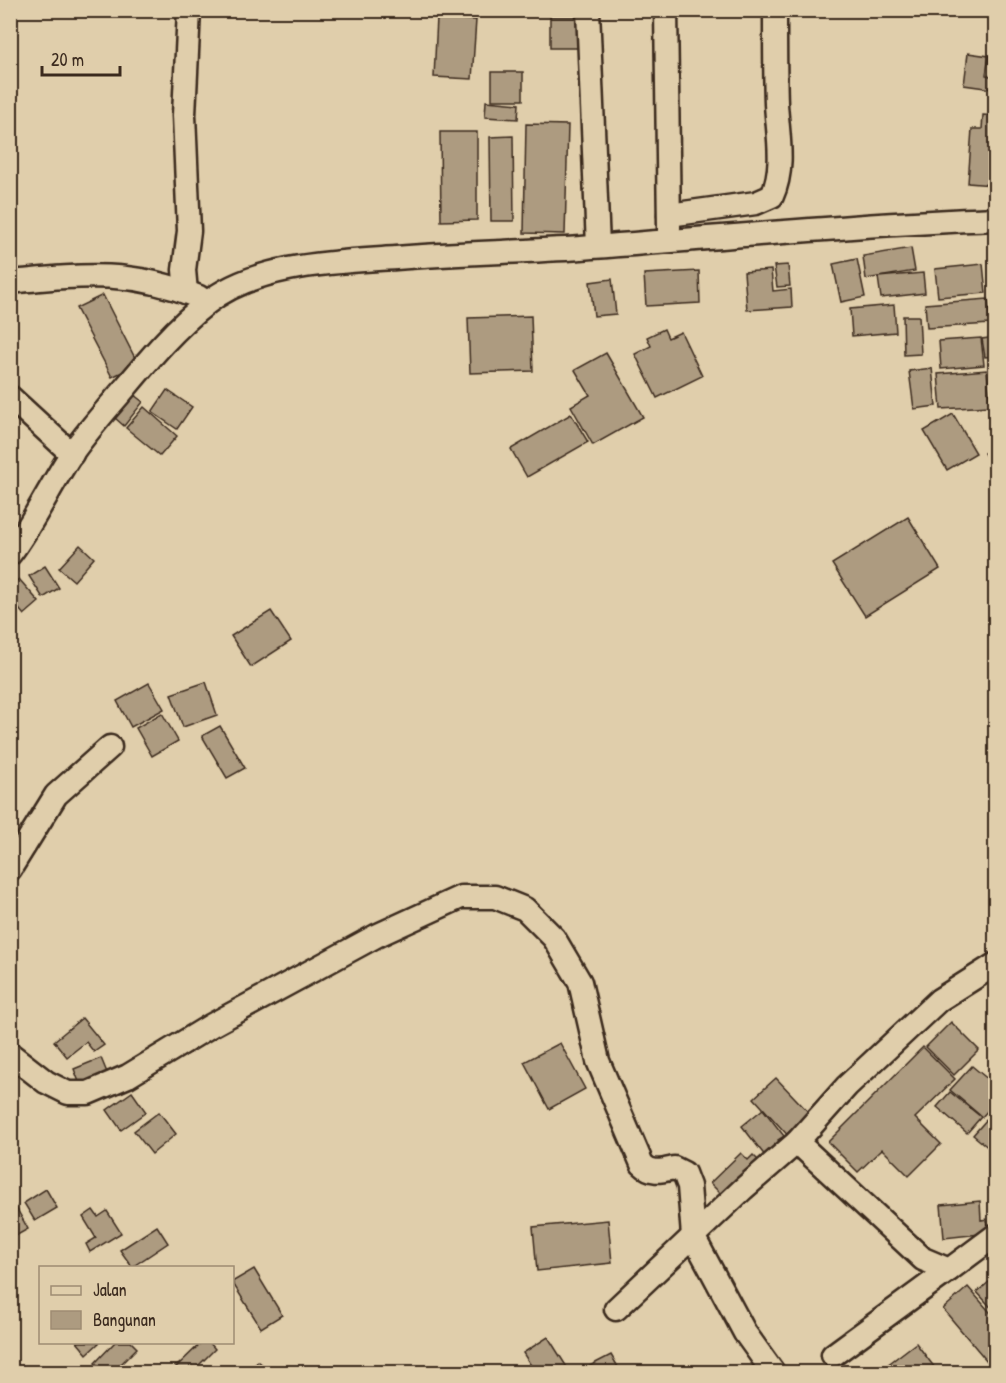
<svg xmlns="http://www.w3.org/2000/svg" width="1006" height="1383" viewBox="0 0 1006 1383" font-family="'Patrick Hand',sans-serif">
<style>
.building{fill:#ad9b80;stroke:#3b2a1e;stroke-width:1.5}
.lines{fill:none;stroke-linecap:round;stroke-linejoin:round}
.minor-casing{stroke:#3b2a1e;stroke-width:27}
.minor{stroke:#e0ceab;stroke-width:22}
</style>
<rect width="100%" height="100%" fill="#e0ceab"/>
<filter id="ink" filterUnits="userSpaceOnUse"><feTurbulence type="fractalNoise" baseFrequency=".0167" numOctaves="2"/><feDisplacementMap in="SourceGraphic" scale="12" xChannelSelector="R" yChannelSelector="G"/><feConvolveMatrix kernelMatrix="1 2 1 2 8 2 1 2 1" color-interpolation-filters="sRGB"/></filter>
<g filter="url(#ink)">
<g class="building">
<rect x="550" y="16" width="35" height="32"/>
<polygon points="437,18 476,20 472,79 434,77"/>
<polygon points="968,53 989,56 986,75 994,77 992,89 964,85"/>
<rect x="492" y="72" width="31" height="28"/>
<polygon points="486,101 519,104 518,119 485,117"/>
<polygon points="983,115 996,116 996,179 993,179 992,185 968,183 972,129 982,129"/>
<polygon points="526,124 568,125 565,234 524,233"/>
<polygon points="440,132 477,132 477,220 441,221"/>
<polygon points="513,136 514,221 491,221 490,137"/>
<polygon points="911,248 915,271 866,279 863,256"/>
<polygon points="857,259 865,297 841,302 833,264"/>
<polygon points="983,264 986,293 938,297 935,269"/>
<polygon points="788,265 790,286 777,287 774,266"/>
<polygon points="771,270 773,291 791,289 792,307 747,310 744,272"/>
<polygon points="699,271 700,303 646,306 644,274"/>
<polygon points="923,273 925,293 881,298 878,277"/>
<polygon points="612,279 616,314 594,316 590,282"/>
<polygon points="103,295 138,364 112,377 76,308"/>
<polygon points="988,299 990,324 927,328 925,304"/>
<polygon points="894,305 896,332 852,336 850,309"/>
<polygon points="531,316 533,371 470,373 468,318"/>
<polygon points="903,316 919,316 921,354 904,355"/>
<polygon points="664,329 668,338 681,332 702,376 657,398 635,354 651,346 647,337"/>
<polygon points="996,337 996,356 985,357 982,339"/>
<polygon points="981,338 984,365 941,369 939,341"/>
<polygon points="606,353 643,417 593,445 571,406 590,395 575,370"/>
<polygon points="932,368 936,406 914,409 909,371"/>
<polygon points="987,370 990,406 941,409 938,374"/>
<polygon points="167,390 192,407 177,429 152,412"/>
<polygon points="134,395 143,402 124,426 115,418"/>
<polygon points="144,407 177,436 160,456 126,428"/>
<polygon points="571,414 588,442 527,477 511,449"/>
<polygon points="953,414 976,453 947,470 924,431"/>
<polygon points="996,446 996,472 984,453"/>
<polygon points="908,517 940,569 865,616 832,564"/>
<polygon points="80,545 94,558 74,581 59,568"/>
<polygon points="45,566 59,588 43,598 29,576"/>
<polygon points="19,579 39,602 24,615 10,598 10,586"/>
<polygon points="271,611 291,641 251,667 231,636"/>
<polygon points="206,682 217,715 183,727 171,694"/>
<polygon points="149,683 164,709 131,727 117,701"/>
<polygon points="162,713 178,741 152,756 136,728"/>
<polygon points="220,726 245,768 227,778 202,736"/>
<polygon points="82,1018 104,1045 94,1052 86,1042 67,1057 54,1041"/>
<polygon points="951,1022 979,1050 954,1075 926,1047"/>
<polygon points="560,1043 585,1089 549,1109 524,1062"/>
<polygon points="923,1047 955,1079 915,1118 941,1144 909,1176 882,1149 858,1172 828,1142"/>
<polygon points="101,1058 108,1075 81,1087 74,1069"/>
<polygon points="972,1066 996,1086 996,1101 982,1117 950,1090"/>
<polygon points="776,1078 815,1119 792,1140 754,1098"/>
<polygon points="132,1092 146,1112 121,1130 107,1110"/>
<polygon points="950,1092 981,1117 967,1133 937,1107"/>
<polygon points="763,1109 784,1136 778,1140 785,1148 769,1161 742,1126"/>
<polygon points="996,1109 996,1154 973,1135"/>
<polygon points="159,1112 176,1134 152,1154 134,1131"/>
<polygon points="741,1153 748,1160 753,1155 763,1165 727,1200 710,1183"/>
<polygon points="46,1189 57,1208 35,1221 24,1203"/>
<polygon points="980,1201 981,1220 987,1219 989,1233 944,1238 941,1205"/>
<polygon points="13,1202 28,1229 12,1238 10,1204"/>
<polygon points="93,1210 98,1217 107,1211 121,1233 90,1252 86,1244 96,1238 83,1217"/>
<polygon points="608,1220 612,1263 537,1271 533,1227"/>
<polygon points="157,1226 168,1243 132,1267 120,1250"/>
<polygon points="254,1269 282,1315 261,1328 232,1282"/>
<polygon points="996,1276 996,1313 977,1292"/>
<polygon points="968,1287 996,1319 996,1354 987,1361 943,1309"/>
<polygon points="548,1337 570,1372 535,1372 523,1353"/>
<polygon points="77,1342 100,1342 87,1354"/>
<polygon points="115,1342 131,1342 137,1348 113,1372 104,1372 95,1363"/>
<polygon points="202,1342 209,1342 215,1349 192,1372 176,1372 173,1370"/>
<polygon points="916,1343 938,1372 878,1372"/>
<polygon points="611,1355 621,1372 581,1372 580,1371"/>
<polygon points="258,1361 271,1372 248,1372"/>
</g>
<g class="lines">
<defs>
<g id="minor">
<polyline points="588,10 598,246"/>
<polyline points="666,10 669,228"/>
<path d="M669,215L756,203L772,196C785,167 778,136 776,104C775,73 775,42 775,10"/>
<path d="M10,282C82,275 130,269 199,297"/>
<polyline points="186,292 184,270 189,231 184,115 189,10"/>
<polyline points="10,397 72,454"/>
<path d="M10,554C34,522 50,486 72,453C88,430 107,409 125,388C150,358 176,327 207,303C256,264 335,262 396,258C457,253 519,252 581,248C719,238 857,224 996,219"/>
<polyline points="10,869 56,795 110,747"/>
<polyline points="996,964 939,1000 847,1086 797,1142 923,1259 949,1270 996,1235"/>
<path d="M10,1054L46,1082L68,1093H88L128,1076L212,1025L376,936L461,897H495L525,909L554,938L580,982L598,1061L642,1164C652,1174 661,1171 674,1168L684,1173L689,1186L693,1236L745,1333L773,1372"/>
<polyline points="616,1309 743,1189 797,1142"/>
<polyline points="833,1355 949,1270"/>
</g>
</defs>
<use href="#minor" class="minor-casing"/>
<use href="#minor" class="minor"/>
</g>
</g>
<rect width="1006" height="1383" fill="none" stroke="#e0ceab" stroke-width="36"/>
<rect x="18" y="18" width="970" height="1347" fill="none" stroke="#3b2a1e" stroke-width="2" filter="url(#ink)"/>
<rect x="39" y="1266" width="195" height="78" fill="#e0ceab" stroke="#9e8c73" stroke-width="1.5"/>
<rect x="51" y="1286" width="30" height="9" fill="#e0ceab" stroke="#9e8c73" stroke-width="1.5"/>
<text x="93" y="1296" font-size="18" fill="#3b2a1e">Jalan</text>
<rect x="51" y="1311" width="30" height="18" fill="#ad9b80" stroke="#9e8c73" stroke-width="1.5"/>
<text x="93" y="1326" font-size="18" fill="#3b2a1e">Bangunan</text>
<path d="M42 66v9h78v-9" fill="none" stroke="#3b2a1e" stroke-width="3"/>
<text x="51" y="66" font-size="18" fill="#3b2a1e" stroke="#e0ceab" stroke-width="4.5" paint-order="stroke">20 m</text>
</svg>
